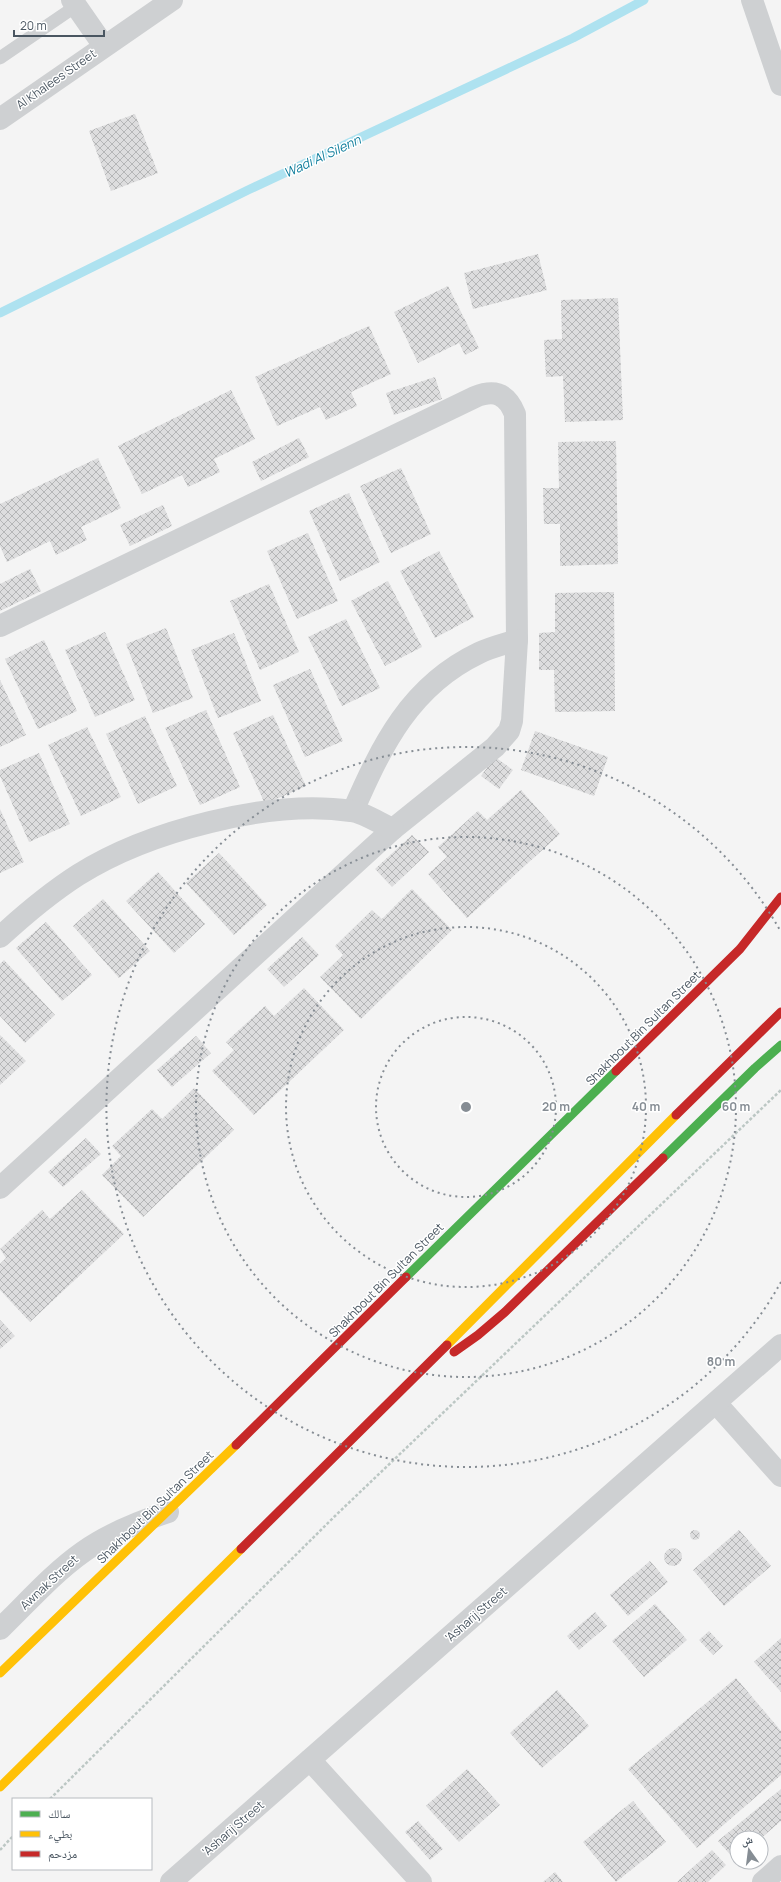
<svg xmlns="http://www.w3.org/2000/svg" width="781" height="1882" viewBox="0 0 781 1882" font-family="Manrope,'Noto Naskh Arabic',sans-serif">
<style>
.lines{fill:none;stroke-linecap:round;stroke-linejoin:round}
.stream{stroke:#aee2f0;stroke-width:9}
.building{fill:url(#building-cross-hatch)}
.path{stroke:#bcc7c4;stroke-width:2.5;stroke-dasharray:3 2;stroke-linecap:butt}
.lane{stroke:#ced0d2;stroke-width:13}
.street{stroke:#ced0d2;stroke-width:22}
.fast{stroke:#4caf50;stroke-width:9}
.slow{stroke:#ffc107;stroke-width:9}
.jam{stroke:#c62828;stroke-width:9}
.ring{fill:none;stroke:#868d94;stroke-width:2;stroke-dasharray:2 4}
.labels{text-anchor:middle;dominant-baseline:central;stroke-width:3;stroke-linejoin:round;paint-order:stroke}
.street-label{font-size:12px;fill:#4a5661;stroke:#fff}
.water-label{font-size:13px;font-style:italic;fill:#0c7c9b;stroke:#fff}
.centre{fill:#868d94;stroke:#fff;stroke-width:2}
.ring-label{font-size:12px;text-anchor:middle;font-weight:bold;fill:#868d94;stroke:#fff;stroke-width:3;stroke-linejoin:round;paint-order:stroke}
</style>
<defs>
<pattern id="building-cross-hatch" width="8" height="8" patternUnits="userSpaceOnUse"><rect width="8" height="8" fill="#ddddde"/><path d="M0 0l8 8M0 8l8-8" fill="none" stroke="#b5b6b7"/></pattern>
</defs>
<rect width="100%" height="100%" fill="#f4f4f4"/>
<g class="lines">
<polyline class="stream" points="0,313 248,190 573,38 644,0"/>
</g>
<g class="building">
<polygon points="135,114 158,173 111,191 89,131"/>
<polygon points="538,254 547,290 473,309 464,273"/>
<polygon points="448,286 479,348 465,355 459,343 418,363 394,312"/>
<polygon points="618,298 623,420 565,422 563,376 546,377 544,340 562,339 561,300"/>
<polygon points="369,326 391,374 351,392 357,406 326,420 320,407 277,426 255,377"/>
<polygon points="435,377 442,399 394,415 386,393"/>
<polygon points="231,390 255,439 214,459 220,472 188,487 182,475 142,494 118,446"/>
<polygon points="299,438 309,457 261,481 252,462"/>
<polygon points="616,441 618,564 560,566 560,524 544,524 543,488 559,488 558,442"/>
<polygon points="98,458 121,508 81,527 87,540 56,555 50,541 7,562 0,546 0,504"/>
<polygon points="401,468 431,534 391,553 360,486"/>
<polygon points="349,493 380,562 340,581 309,511"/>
<polygon points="163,505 172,526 130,546 120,525"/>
<polygon points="308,533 338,601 297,619 267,551"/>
<polygon points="439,551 474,617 435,638 400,571"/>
<polygon points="30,569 41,591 0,611 0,584"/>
<polygon points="388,581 422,647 385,666 351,601"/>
<polygon points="269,584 299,652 260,670 230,601"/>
<polygon points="614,592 615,711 555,712 554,670 539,670 539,633 555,632 555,593"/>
<polygon points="346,619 380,688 342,706 308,637"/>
<polygon points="166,628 193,698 153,713 126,644"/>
<polygon points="105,632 135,700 95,717 65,650"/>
<polygon points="234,633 261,701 218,718 191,650"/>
<polygon points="44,640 77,711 38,729 5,659"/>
<polygon points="310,669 343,741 305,757 273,685"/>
<polygon points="0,680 26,735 0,747"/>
<polygon points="206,710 240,787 200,805 165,728"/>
<polygon points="273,715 306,786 265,804 233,733"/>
<polygon points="145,716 177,786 138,804 106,734"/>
<polygon points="87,727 121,797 81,816 48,745"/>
<polygon points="535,731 608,757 594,796 521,770"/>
<polygon points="39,753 70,824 29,842 0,776 0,770"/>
<polygon points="495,757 513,770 499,789 481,776"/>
<polygon points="521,790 560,834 467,918 428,874 447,857 438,847 478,811 487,820"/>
<polygon points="0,809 24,862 0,873"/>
<polygon points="412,835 429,852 392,887 375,869"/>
<polygon points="219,853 267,905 234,935 186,883"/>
<polygon points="158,872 205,924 174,953 126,901"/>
<polygon points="412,889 452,930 361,1019 320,977 343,955 335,946 372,910 382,919"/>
<polygon points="103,899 150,951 119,978 73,926"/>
<polygon points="46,922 92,975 62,1001 16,948"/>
<polygon points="302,937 319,955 284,987 267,969"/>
<polygon points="4,960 55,1015 25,1043 0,1016 0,964"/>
<polygon points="304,988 344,1030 254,1115 212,1071 234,1050 226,1042 265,1006 274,1016"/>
<polygon points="0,1035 26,1061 0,1085"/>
<polygon points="196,1036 211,1053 172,1087 157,1070"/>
<polygon points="194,1088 234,1130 143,1217 102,1175 121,1156 112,1146 152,1109 162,1119"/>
<polygon points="86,1138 101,1154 63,1187 48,1172"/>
<polygon points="82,1190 124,1234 30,1322 0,1290 0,1264 6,1258 0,1249 42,1210 50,1219"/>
<polygon points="0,1320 15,1336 0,1349"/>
<circle cx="695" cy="1535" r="5"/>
<polygon points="739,1530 771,1566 724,1606 693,1570"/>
<circle cx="673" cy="1557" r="9"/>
<polygon points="650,1561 668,1582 628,1616 610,1595"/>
<polygon points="655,1604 687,1640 644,1677 612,1641"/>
<polygon points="595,1612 607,1626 579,1650 567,1636"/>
<polygon points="709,1631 723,1646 713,1655 699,1640"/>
<polygon points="781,1638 781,1692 754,1662"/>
<polygon points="736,1678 781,1731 781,1775 697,1848 628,1769"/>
<polygon points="557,1690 589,1726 542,1768 510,1733"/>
<polygon points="467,1769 500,1805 459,1842 426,1806"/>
<polygon points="781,1789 781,1821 761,1838 737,1838 737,1858 735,1860 718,1841"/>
<polygon points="633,1801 666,1842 616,1882 583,1842"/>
<polygon points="418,1821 443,1849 430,1860 405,1832"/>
<polygon points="712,1850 726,1865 708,1882 677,1882"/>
<polygon points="555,1872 563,1882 543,1882"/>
</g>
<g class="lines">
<g class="path">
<polyline points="50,1799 335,1516 781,1090"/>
<polyline points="0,1850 13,1836"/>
</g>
<polyline class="lane" points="0,58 76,6"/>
<g class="street">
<polyline points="72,0 104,46"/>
<polyline points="752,0 781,85"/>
<polyline points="0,119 172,0"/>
<path d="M0,626L475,397C495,389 507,394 515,414L517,640L512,721L509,731L495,747L393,829L0,1188"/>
<path d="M353,811C382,745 410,686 479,653C491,647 505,644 517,640"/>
<path d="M0,937C25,914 50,893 78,875C148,831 270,799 351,811C363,812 381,824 393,829"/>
<polyline points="716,1403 781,1476"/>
<path d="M0,1629C27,1603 52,1574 83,1552C108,1534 138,1522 168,1512"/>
<polyline points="310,1760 421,1882"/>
<polyline points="171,1882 781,1345"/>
<polyline points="763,1882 781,1866"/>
</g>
<g class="fast">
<polyline points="663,1158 755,1068 781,1045"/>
<polyline points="406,1277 616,1071"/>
</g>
<g class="slow">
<polyline points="447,1345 676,1115"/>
<polyline points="0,1673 236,1445"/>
<polyline points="0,1787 241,1549"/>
</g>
<g class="jam">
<polyline points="616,1071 740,949 781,897"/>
<polyline points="676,1115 781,1012"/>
<polyline points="454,1352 478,1335 505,1312 663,1158"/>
<polyline points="236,1445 406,1277"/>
<polyline points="241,1549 447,1345"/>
</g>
</g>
<g class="ring">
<circle cx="466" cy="1107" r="90"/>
<circle cx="466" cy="1107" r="180"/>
<circle cx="466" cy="1107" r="270"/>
<path d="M781 1282A360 360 0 1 1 781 932"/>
</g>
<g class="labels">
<g class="street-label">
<text transform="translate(56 79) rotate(-35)">Al Khalees Street</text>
<text transform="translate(643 1028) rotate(-45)">Shakhbout Bin Sultan Street</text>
<text transform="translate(386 1280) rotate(-45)">Shakhbout Bin Sultan Street</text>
<text transform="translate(155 1507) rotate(-44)">Shakhbout Bin Sultan Street</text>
<text transform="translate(49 1582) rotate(-43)">Awnak Street</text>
<text transform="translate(476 1614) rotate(-41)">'Asharij Street</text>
<text transform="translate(233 1828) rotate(-41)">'Asharij Street</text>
</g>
<g class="water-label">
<text transform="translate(322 156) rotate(-25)">Wadi Al Silenn</text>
</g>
</g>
<circle cx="466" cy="1107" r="6" class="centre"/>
<g class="ring-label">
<text x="556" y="1111">20 m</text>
<text x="646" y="1111">40 m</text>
<text x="736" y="1111">60 m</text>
<text x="721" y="1366">80 m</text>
</g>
<rect x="12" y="1798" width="140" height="72" fill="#ffffff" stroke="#b7bbc0"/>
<rect x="20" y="1811" width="20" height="6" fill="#4caf50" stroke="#b7bbc0"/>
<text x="48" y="1818" font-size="12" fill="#4a5661">سالك</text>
<rect x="20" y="1831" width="20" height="6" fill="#ffc107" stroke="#b7bbc0"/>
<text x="48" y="1838" font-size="12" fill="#4a5661">بطيء</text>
<rect x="20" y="1851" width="20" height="6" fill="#c62828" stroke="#b7bbc0"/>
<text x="48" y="1858" font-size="12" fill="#4a5661">مزدحم</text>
<g transform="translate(749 1850) rotate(346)"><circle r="19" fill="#ffffff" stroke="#b7bbc0"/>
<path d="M0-3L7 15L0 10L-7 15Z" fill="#868d94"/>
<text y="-6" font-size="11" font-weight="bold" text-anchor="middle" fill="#4a5661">ش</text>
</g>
<path d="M14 30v6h90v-6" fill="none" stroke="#4a5661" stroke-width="2"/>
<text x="20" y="30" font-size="12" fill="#4a5661" stroke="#ffffff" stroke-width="3" paint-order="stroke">20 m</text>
</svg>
